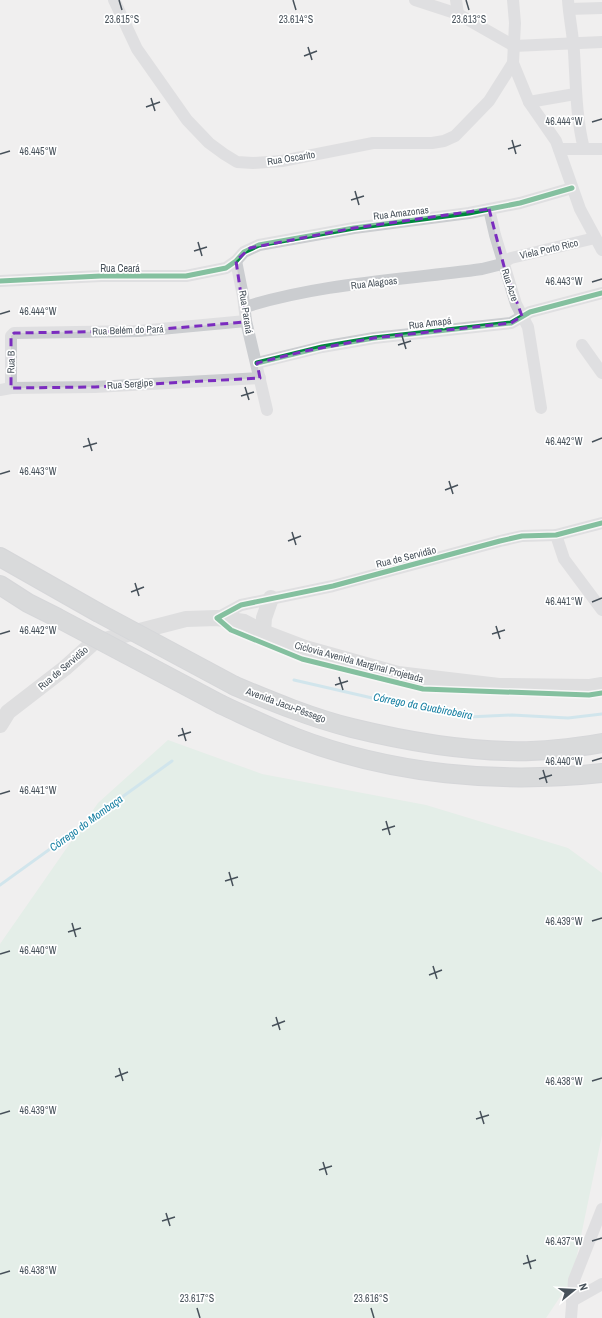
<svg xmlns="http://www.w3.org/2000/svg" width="602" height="1318" viewBox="0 0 602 1318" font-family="'Archivo Narrow',sans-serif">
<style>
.green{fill:#d5eddf}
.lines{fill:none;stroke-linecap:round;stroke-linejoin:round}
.stream{stroke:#abdae9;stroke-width:3}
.highway-casing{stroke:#b5b9be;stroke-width:20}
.minor{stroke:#cbcdd0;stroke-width:12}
.major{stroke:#c7cacd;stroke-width:16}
.highway{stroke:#bcc0c4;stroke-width:18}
.highway-bridge-casing{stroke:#b5b9be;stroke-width:20;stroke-linecap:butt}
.highway-bridge{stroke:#bcc0c4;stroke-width:18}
.cycleway-casing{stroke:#fff;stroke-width:8}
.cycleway{stroke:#00873e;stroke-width:5}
.marked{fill:none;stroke:#7b2cbf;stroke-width:3;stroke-dasharray:8 5;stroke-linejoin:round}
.ticks{fill:none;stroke:#47515a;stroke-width:1.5}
.labels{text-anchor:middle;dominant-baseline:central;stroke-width:3.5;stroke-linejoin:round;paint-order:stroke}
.street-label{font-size:10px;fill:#47515a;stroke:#fff}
.water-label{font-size:11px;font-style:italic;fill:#147ea1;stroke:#fff}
.ticks-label{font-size:10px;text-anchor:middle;fill:#47515a;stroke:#fff;stroke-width:3.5;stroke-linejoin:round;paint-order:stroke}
</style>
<rect width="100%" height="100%" fill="#f0efef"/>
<polygon class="green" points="168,740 262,774 426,805 568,848 602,873 602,1135 572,1279 546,1318 0,1318 0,944 98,803"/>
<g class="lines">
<g class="stream">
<polyline points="294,680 420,709 468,717 512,715 568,718 602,714"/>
<polyline points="0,885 172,761"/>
</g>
<defs>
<g id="highway">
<polyline points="0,557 97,612"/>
<polyline points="0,585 28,603 56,617"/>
<path d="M235,686C273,702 312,718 352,728C401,740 458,750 508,751C539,752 572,748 602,743"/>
<path d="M222,705C246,716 270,728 294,737C392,775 499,784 602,773"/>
</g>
</defs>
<use href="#highway" class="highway-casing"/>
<g class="minor">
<polyline points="114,0 137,49 187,120 209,143 224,154 237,162 253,163 282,161 373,143 432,143 444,141 455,136 489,101 513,63"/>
<polyline points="415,0 458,14 514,46"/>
<polyline points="456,0 458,14"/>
<polyline points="513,0 515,23 513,63 529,102 556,141 580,209 602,250"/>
<path d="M568,0C569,17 573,34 574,52C576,85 576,117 584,149"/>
<polyline points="569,9 602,8"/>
<polyline points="514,46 602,42"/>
<polyline points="529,102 575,94"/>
<polyline points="559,149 602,149"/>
<polyline points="489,209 495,235 516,304 528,327 541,408"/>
<polyline points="236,261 243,296 246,321 267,410"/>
<polyline points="0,281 101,276 186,276 226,268 236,261 244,252 259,245 354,228 469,213 520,203 572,188"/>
<path d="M245,307C321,283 403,280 482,269L498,265L511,258L595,238"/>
<polyline points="582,345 602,373"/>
<polyline points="257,363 322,347 374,338 511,323 530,312 602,293"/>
<polyline points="11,388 11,336 14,333 139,331 246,321"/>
<polyline points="0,390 11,388 95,387 260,378"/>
<polyline points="556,535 564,559 602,610"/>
<polyline points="217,618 241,605 333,586 500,541 522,536 556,535 602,523"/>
<polyline points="572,1301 602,1284"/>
<polyline points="571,1318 574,1280 602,1209"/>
</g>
<g class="major">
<polyline points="263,632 264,618 271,598"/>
<polyline points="0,725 8,712 65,668 93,643 186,619 217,618 244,622 263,632 305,648 398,674 499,686 590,687 602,685"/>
</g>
<use href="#highway" class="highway"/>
<defs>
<g id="highway-bridge">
<polyline points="97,612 235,686"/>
<polyline points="56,617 222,705"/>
</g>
</defs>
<use href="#highway-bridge" class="highway-bridge-casing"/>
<use href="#highway-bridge" class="highway-bridge"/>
<defs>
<g id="cycleway">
<polyline points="0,281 101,276 186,276 226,268 236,261 244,252 259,245 354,228 469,213 520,203 572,188"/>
<polyline points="257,363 322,347 374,338 511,323 530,312 602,293"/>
<polyline points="602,523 556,535 522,536 500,541 333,586 241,605 217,618 231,630 302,659 423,689 589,695 602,693"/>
</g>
</defs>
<use href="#cycleway" class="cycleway-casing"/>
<use href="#cycleway" class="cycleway"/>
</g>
<path d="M0 0H602V1318H0ZM489,209L505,270L522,316L511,323L374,338L305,351L257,363L260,378L95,387L11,388V336L14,333L139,331L245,322L236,261L250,248L354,228Z" fill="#f0efef" fill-opacity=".55" fill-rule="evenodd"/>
<path class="marked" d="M489,209L505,270L522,316L511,323L374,338L305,351L257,363L260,378L95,387L11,388V336L14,333L139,331L245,322L236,261L250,248L354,228Z"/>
<path class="ticks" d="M119,0L122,10M293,0L296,10M466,0L469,10M308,47L312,60M304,56L317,51M151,98L155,111M146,107L160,102M592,122L602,119M512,140L516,154M508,149L521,145M0,154L10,151M355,191L359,205M351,200L364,196M198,242L202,256M194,251L207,247M592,282L602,279M0,314L10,311M402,336L406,349M398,345L411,341M245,387L249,400M241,396L254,392M88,438L92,451M592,442L602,438M83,447L97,443M0,474L10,471M449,481L453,494M445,490L458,485M292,532L296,545M288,541L301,536M135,583L139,596M131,592L144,587M592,602L602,598M496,626L500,639M0,634L10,631M492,634L505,630M339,677L343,690M335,685L348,681M182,728L186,741M178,736L191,732M592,761L602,758M543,770L547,783M539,779L552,775M0,794L10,791M386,821L390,835M382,830L395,826M229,872L233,886M225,881L238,877M592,921L602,918M72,923L76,937M68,932L81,928M0,954L10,951M433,966L437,979M429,975L442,970M276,1017L280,1030M272,1026L285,1021M119,1068L123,1081M115,1077L128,1072M592,1081L602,1078M480,1111L484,1124M0,1114L10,1111M476,1119L489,1115M323,1162L327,1175M319,1170L332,1166M166,1213L170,1226M162,1221L175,1217M592,1241L602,1238M527,1255L531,1269M523,1264L536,1260M0,1274L10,1271M197,1308L200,1318M371,1308L374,1318"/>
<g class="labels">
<g class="street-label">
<text transform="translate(291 158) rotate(-9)">Rua Oscarito</text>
<text transform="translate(401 213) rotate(-7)">Rua Amazonas</text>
<text transform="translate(549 249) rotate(-13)">Viela Porto Rico</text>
<text x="120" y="268">Rua Ceará</text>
<text transform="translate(374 283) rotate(-7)">Rua Alagoas</text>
<text transform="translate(510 285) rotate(72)">Rua Acre</text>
<text transform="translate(246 312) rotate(81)">Rua Paraná</text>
<text transform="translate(430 323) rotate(-7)">Rua Amapá</text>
<text transform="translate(128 330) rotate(-2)">Rua Belém do Pará</text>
<text transform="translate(11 362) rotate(-89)">Rua B</text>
<text transform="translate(130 384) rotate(-4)">Rua Sergipe</text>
<text transform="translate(406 557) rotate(-14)">Rua de Servidão</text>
<text transform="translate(359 662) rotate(15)">Ciclovia Avenida Marginal Projetada</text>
<text transform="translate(63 668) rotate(-40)">Rua de Servidão</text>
<text transform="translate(286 705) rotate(20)">Avenida Jacu-Pêssego</text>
</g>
<g class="water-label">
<text transform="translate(423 706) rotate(11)">Córrego da Guabirobeira</text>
<text transform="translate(86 823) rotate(-36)">Córrego do Mombaça</text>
</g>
</g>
<g class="ticks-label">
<text x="122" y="23">23.615°S</text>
<text x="296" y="23">23.614°S</text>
<text x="469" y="23">23.613°S</text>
<text x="564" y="125">46.444°W</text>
<text x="38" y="155">46.445°W</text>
<text x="564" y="285">46.443°W</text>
<text x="38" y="315">46.444°W</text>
<text x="564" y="445">46.442°W</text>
<text x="38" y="475">46.443°W</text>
<text x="564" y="605">46.441°W</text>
<text x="38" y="634">46.442°W</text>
<text x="564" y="765">46.440°W</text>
<text x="38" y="794">46.441°W</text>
<text x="564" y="925">46.439°W</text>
<text x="38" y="954">46.440°W</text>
<text x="564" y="1085">46.438°W</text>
<text x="38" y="1114">46.439°W</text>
<text x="564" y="1245">46.437°W</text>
<text x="38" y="1274">46.438°W</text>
<text x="197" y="1302">23.617°S</text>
<text x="371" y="1302">23.616°S</text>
</g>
<g transform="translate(574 1290) rotate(72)" stroke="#ffffff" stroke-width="3" paint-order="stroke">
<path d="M0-3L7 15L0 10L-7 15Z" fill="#47515a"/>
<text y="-6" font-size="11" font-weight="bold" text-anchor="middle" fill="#47515a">N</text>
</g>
</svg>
